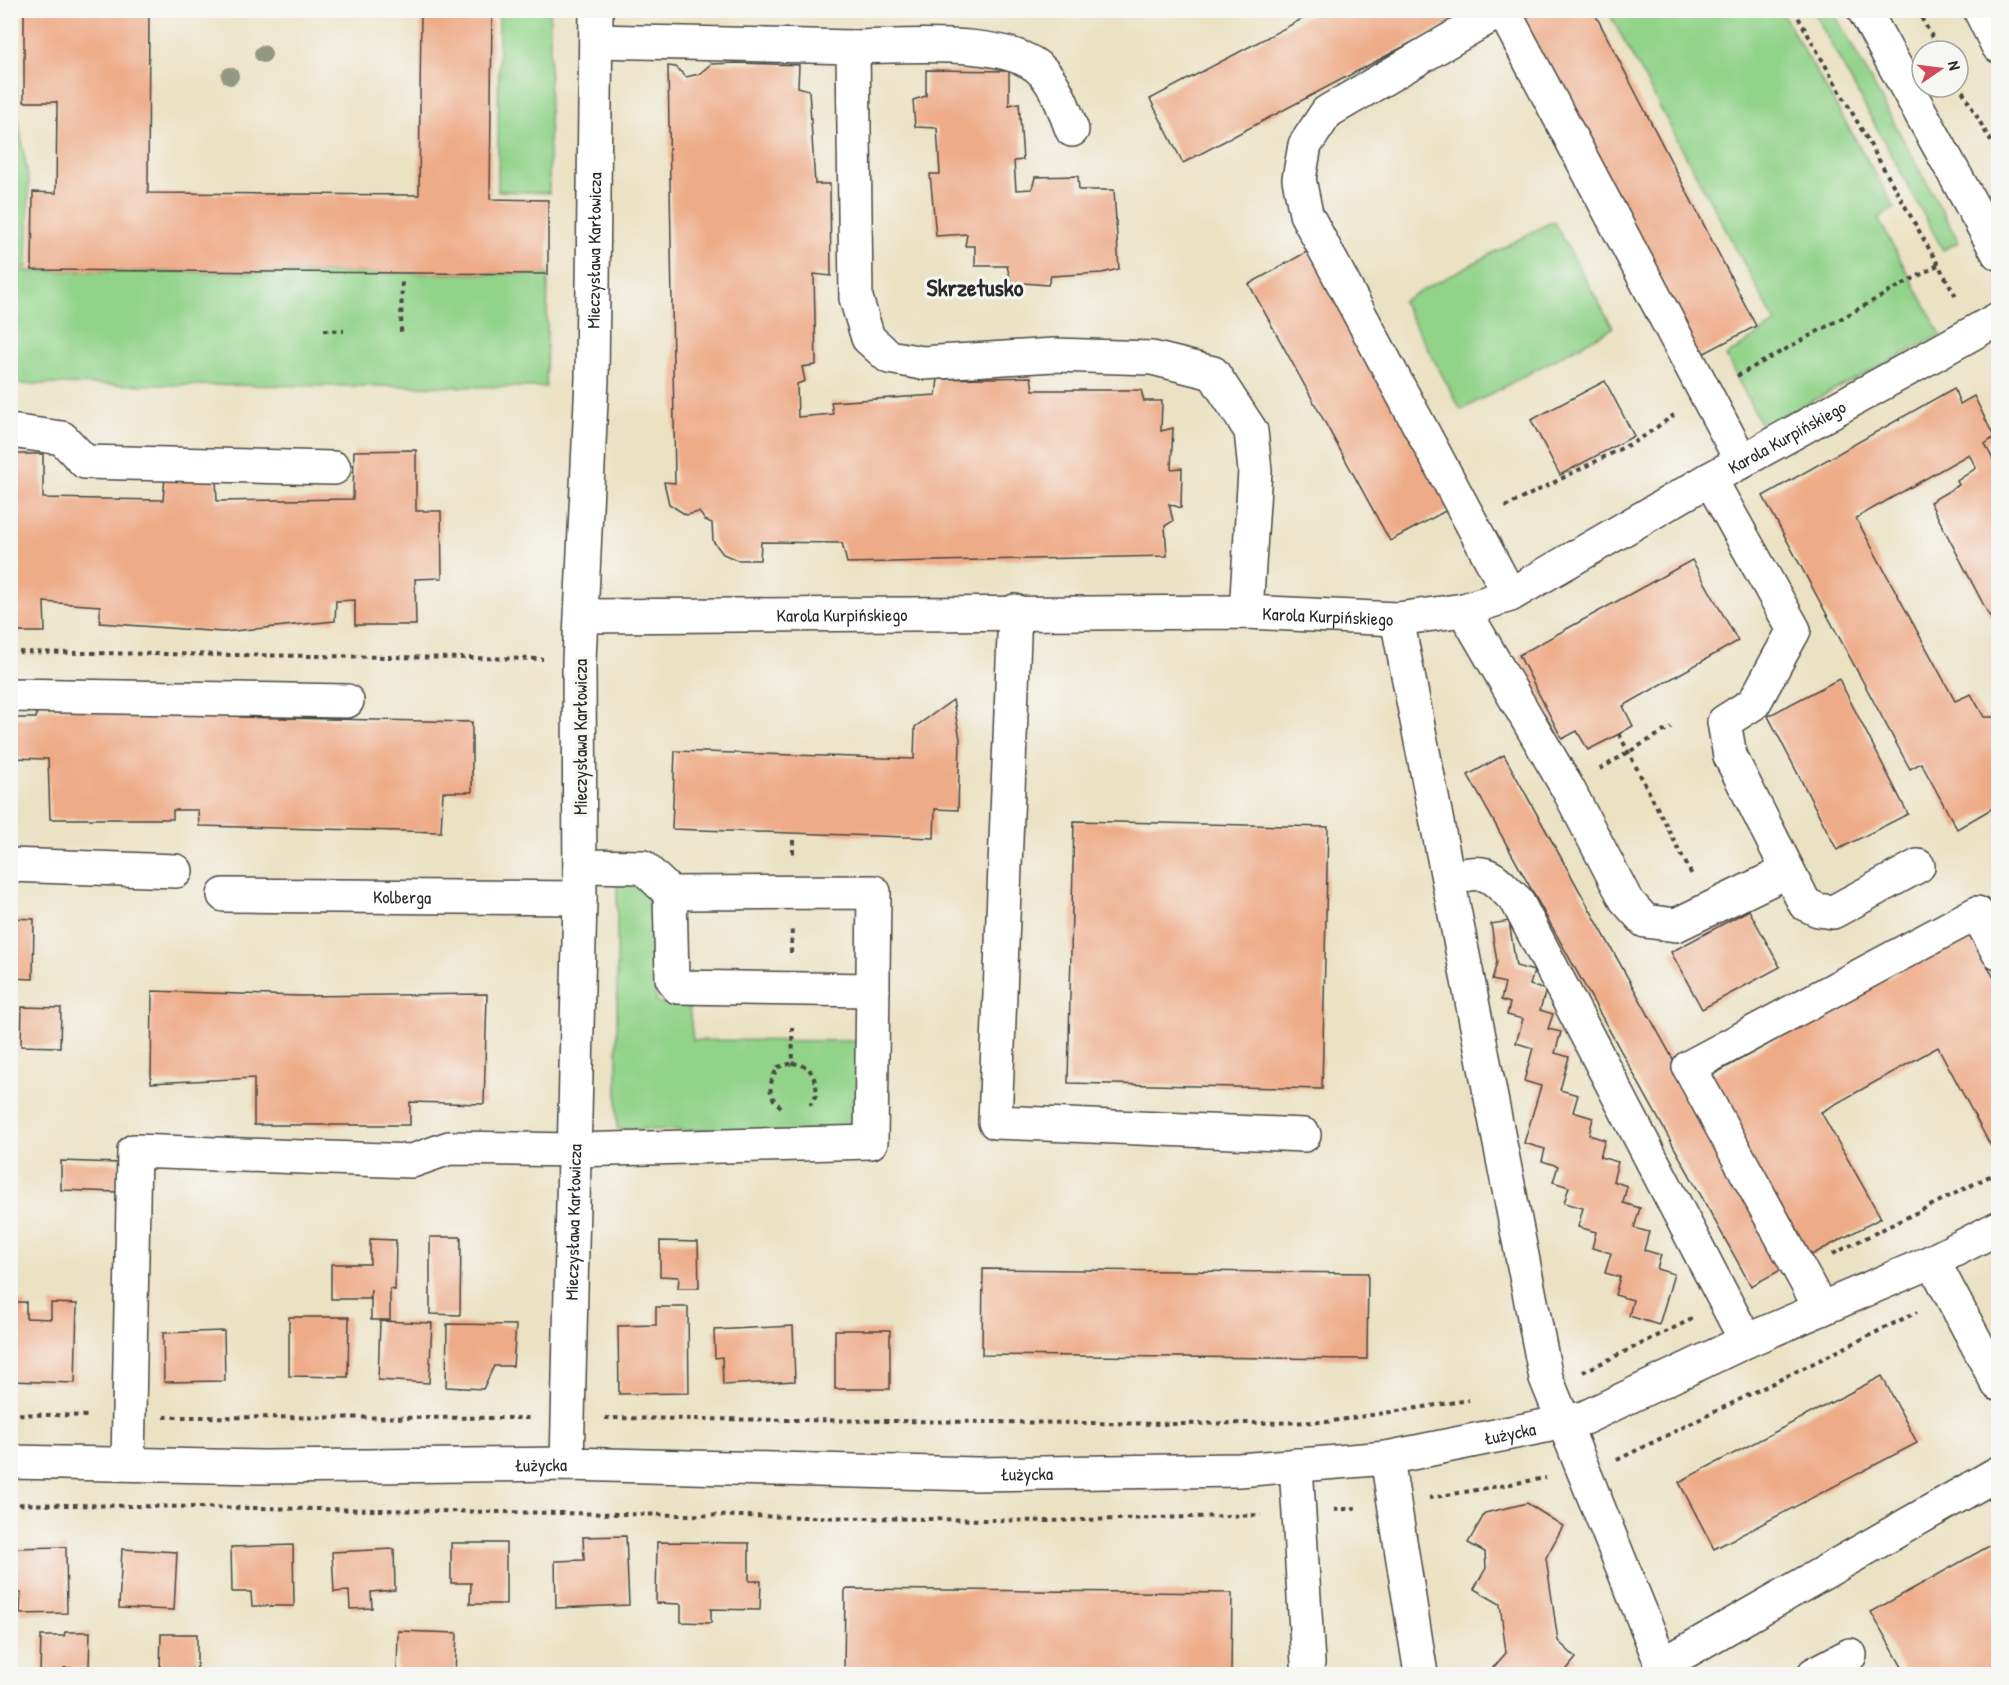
<svg xmlns="http://www.w3.org/2000/svg" width="2009" height="1685" viewBox="0 0 2009 1685" font-family="'Patrick Hand',sans-serif">
<style>
.green{fill:#92d38a;stroke:#5e7f5a;stroke-width:1.5}
.building{fill:#eeab88}
.lines{fill:none;stroke-linecap:round;stroke-linejoin:round}
.minor-casing{stroke:#484642;stroke-width:36}
.path{stroke:#484642;stroke-width:4;stroke-dasharray:4.5 4.5;stroke-linecap:butt}
.minor{stroke:#fff;stroke-width:33}
.tree{fill:#929980}
.labels{text-anchor:middle;dominant-baseline:central;stroke-width:6;stroke-linejoin:round;paint-order:stroke}
.street-label{font-size:18px;fill:#2b2b2b;stroke:#f6f6f2}
.district-label{font-size:24px;font-weight:bold;fill:#2b2b2b;stroke:#f6f6f2}
</style>
<rect width="100%" height="100%" fill="#f6f6f2"/>
<filter id="ink" filterUnits="userSpaceOnUse"><feTurbulence type="fractalNoise" baseFrequency=".0167" numOctaves="2"/><feDisplacementMap in="SourceGraphic" scale="12" xChannelSelector="R" yChannelSelector="G"/><feConvolveMatrix kernelMatrix="1 2 1 2 8 2 1 2 1" color-interpolation-filters="sRGB"/></filter>
<filter id="wash" filterUnits="userSpaceOnUse"><feTurbulence type="fractalNoise" baseFrequency=".008" numOctaves="4" result="noise"/><feDisplacementMap in="SourceGraphic" scale="24" xChannelSelector="R" yChannelSelector="G"/><feGaussianBlur stdDeviation="1.35" result="paint"/><feColorMatrix in="noise" values="0 0 0 0 0 0 0 0 0 0 0 0 0 0 0 0 0 1.4 0 .05"/><feComposite in="paint" operator="in"/></filter>
<g filter="url(#wash)">
<rect width="100%" height="100%" fill="#ebe2c4"/>
<g class="green">
<polygon points="14,10 16,110 29,182 27,268 11,267 10,11"/>
<polygon points="499,11 550,11 549,193 498,191"/>
<polygon points="1608,11 1781,11 1895,208 1878,218 1941,335 1762,427 1726,356 1776,323"/>
<polygon points="1813,11 1833,11 1959,242 1943,250"/>
<polygon points="1553,221 1613,328 1461,410 1402,301"/>
<polygon points="10,271 548,274 546,387 11,384"/>
<polygon points="617,879 651,888 656,1002 689,1007 693,1040 861,1041 859,1119 846,1133 617,1129"/>
</g>
<g id="blocks">
<g class="building">
<polygon points="24,10 149,10 148,193 419,195 421,10 492,10 490,199 548,200 548,274 32,270 33,192 56,193 57,102 24,102"/>
<polygon points="1319,10 1473,10 1183,163 1150,99"/>
<polygon points="1539,10 1593,10 1756,326 1697,357 1523,19"/>
<polygon points="736,63 799,65 798,87 809,90 815,184 830,184 831,276 814,274 816,365 802,367 805,381 797,384 798,417 833,414 831,402 936,395 938,379 1031,377 1033,390 1141,390 1144,401 1162,401 1161,431 1173,428 1171,469 1182,468 1181,508 1169,504 1173,521 1165,526 1167,556 847,563 842,543 761,542 760,560 737,560 723,554 713,541 712,523 705,520 699,512 686,515 669,504 664,482 675,483 668,66 676,67 686,77 699,74 711,64"/>
<polygon points="926,70 1009,71 1009,105 1019,103 1023,160 1014,161 1016,190 1032,189 1035,177 1078,176 1079,190 1114,190 1119,269 1102,273 1051,276 1048,285 1011,282 1007,266 975,266 975,246 965,246 967,234 936,236 930,174 940,174 937,128 915,127 913,100 926,96"/>
<polygon points="1310,250 1451,508 1390,541 1249,284"/>
<polygon points="1605,381 1634,436 1560,475 1531,420"/>
<polygon points="1954,388 1960,404 1974,396 1994,437 1985,444 1998,469 1998,615 1991,619 1930,502 1959,485 1957,481 1976,468 1969,454 1856,518 1955,701 1971,694 1984,717 1998,717 1998,805 1957,829 1921,763 1910,769 1763,496"/>
<polygon points="416,450 416,511 441,511 442,578 415,579 416,625 355,625 355,600 336,601 335,621 223,632 100,623 100,606 44,602 45,632 10,632 10,454 43,454 43,498 163,500 165,477 216,478 217,501 353,499 354,451"/>
<polygon points="1692,560 1738,641 1623,706 1633,726 1619,734 1588,750 1577,731 1562,739 1519,655"/>
<polygon points="1839,679 1908,814 1837,850 1768,716"/>
<polygon points="953,700 960,739 958,810 935,809 934,838 672,829 675,751 914,759 915,727"/>
<polygon points="240,706 240,717 472,722 472,792 443,792 441,832 199,826 198,810 173,810 173,819 50,819 48,759 10,758 10,718 36,718 37,709"/>
<polygon points="1504,755 1788,1266 1751,1286 1468,775"/>
<polygon points="1074,821 1328,827 1322,1089 1068,1083"/>
<polygon points="1749,910 1780,967 1702,1009 1671,952"/>
<polygon points="10,918 34,919 33,979 10,978"/>
<polygon points="1509,921 1516,966 1534,971 1530,985 1546,990 1540,1010 1553,1014 1548,1029 1561,1032 1555,1053 1569,1057 1560,1090 1578,1095 1573,1112 1593,1118 1589,1135 1605,1140 1600,1157 1618,1162 1613,1181 1627,1186 1623,1203 1640,1208 1634,1228 1649,1232 1644,1250 1661,1255 1657,1269 1674,1274 1659,1325 1629,1316 1633,1300 1615,1295 1620,1277 1605,1273 1611,1253 1592,1248 1596,1232 1578,1227 1583,1208 1564,1203 1569,1187 1553,1182 1558,1166 1542,1161 1545,1149 1524,1143 1541,1086 1524,1081 1533,1048 1516,1043 1523,1019 1507,1015 1510,1003 1501,1000 1505,983 1492,980 1497,962 1491,924"/>
<polygon points="1969,933 1998,985 1998,1152 1995,1154 1938,1047 1821,1112 1881,1218 1806,1258 1705,1079"/>
<polygon points="152,991 300,996 487,994 484,1104 410,1102 410,1125 254,1125 254,1078 151,1083"/>
<polygon points="22,1007 61,1008 60,1047 21,1046"/>
<polygon points="61,1161 118,1163 117,1192 61,1190"/>
<polygon points="430,1237 461,1237 460,1315 430,1314"/>
<polygon points="370,1239 396,1240 395,1290 390,1289 390,1320 371,1320 371,1289 370,1299 331,1299 331,1264 370,1264"/>
<polygon points="660,1241 698,1242 699,1288 678,1288 679,1277 660,1276"/>
<polygon points="983,1269 1368,1273 1367,1359 982,1355"/>
<polygon points="10,1302 26,1302 26,1318 51,1319 51,1303 77,1304 75,1383 10,1381"/>
<polygon points="656,1307 688,1307 689,1393 619,1394 618,1326 656,1325"/>
<polygon points="289,1317 349,1317 348,1377 289,1376"/>
<polygon points="380,1321 432,1323 429,1383 378,1380"/>
<polygon points="447,1324 516,1325 513,1366 494,1366 483,1389 446,1387"/>
<polygon points="793,1326 795,1381 723,1385 722,1357 715,1358 714,1330"/>
<rect x="835" y="1330" width="55" height="59"/>
<polygon points="224,1331 225,1381 164,1382 163,1333"/>
<polygon points="1882,1376 1917,1443 1714,1549 1679,1482"/>
<polygon points="1527,1503 1563,1526 1546,1558 1558,1641 1576,1658 1563,1674 1498,1674 1492,1669 1506,1653 1500,1604 1474,1589 1486,1568 1485,1552 1468,1543 1485,1513"/>
<polygon points="626,1536 629,1605 556,1608 555,1561 584,1560 583,1537"/>
<polygon points="1998,1541 1998,1674 1906,1674 1871,1612"/>
<polygon points="657,1542 749,1543 749,1581 761,1581 760,1610 711,1609 711,1623 681,1622 681,1604 656,1603"/>
<polygon points="451,1543 506,1543 506,1604 470,1604 471,1583 451,1583"/>
<polygon points="293,1545 294,1606 252,1606 251,1592 232,1592 231,1547"/>
<polygon points="66,1547 67,1613 20,1614 21,1593 10,1593 10,1548"/>
<polygon points="122,1549 177,1552 174,1610 119,1608"/>
<polygon points="394,1549 395,1590 371,1592 372,1608 350,1609 349,1591 334,1592 332,1552"/>
<polygon points="845,1589 1232,1593 1231,1674 844,1674"/>
<polygon points="398,1631 457,1633 455,1674 397,1674"/>
<polygon points="65,1632 90,1632 89,1668 64,1668 64,1673 40,1672 41,1636 64,1636"/>
<polygon points="161,1634 197,1634 197,1672 160,1671"/>
</g>
</g>
</g>
<g filter="url(#ink)">
<use href="#blocks" fill-opacity="0" stroke="#484642" stroke-width="1.5"/>
<g class="lines">
<defs>
<g id="minor">
<polyline points="1501,10 1327,112 1305,145 1299,179 1306,214 1510,595"/>
<polyline points="1503,10 1742,462"/>
<polyline points="1864,10 1998,253"/>
<polyline points="1980,10 1998,46"/>
<polyline points="596,41 853,47 856,298 868,338 889,357 922,363 1054,355 1152,358 1213,373 1251,431 1255,471 1246,612"/>
<path d="M853,47C900,47 1010,36 1043,72C1057,87 1065,111 1072,130"/>
<polyline points="10,431 62,438 85,462 334,468"/>
<polyline points="1710,479 1794,630 1754,703 1724,722 1730,756 1805,904 1818,910 1833,912 1918,866"/>
<polyline points="1464,610 1568,789 1626,900 1645,921 1676,925 1788,871"/>
<polyline points="1015,611 995,1122 1304,1135"/>
<path id="s1" d="M582,616L1246,612L1397,619L1464,610L1510,595L1710,479L1998,319"/>
<polyline points="1397,619 1546,1378 1662,1665 1662,1674"/>
<polyline points="10,695 347,701"/>
<polyline points="10,865 176,871"/>
<path d="M1450,879C1489,867 1490,875 1517,901L1746,1341"/>
<polyline points="670,893 672,978 678,987 873,990"/>
<path id="s2" d="M224,895L580,898"/>
<polyline points="1933,1261 1998,1384"/>
<polyline points="1821,1309 1689,1067 1977,913 1998,952"/>
<polyline points="1387,1458 1421,1674"/>
<path id="s3" d="M10,1462L264,1467L567,1464L977,1474L1239,1470L1387,1458L1584,1418L1746,1341L1933,1261L1998,1228"/>
<polyline points="128,1464 134,1151 412,1161 449,1148 574,1150 871,1142 874,892 670,893 643,867 580,866"/>
<path id="s4" d="M567,1464L580,898L579,660L592,379L596,10"/>
<polyline points="1296,1465 1308,1663"/>
<polyline points="1662,1665 1998,1473"/>
<polyline points="1814,1674 1850,1655"/>
</g>
</defs>
<use href="#minor" class="minor-casing"/>
<g class="path">
<polyline points="1794,10 1957,298"/>
<polyline points="1917,10 1940,51"/>
<polyline points="1958,83 1998,154"/>
<polyline points="324,330 344,331"/>
<polyline points="401,332 402,278"/>
<polyline points="1993,362 1998,372"/>
<polyline points="1737,376 1938,265"/>
<polyline points="1505,507 1640,439 1674,415"/>
<polyline points="10,652 543,659"/>
<polyline points="1619,734 1693,877"/>
<polyline points="1600,769 1671,727"/>
<polyline points="793,840 793,854"/>
<polyline points="791,953 792,928"/>
<path d="M792,1027L793,1063L808,1067C816,1080 821,1093 810,1105"/>
<path d="M781,1107C766,1095 769,1083 778,1067L793,1063"/>
<polyline points="1833,1254 1998,1172"/>
<polyline points="1583,1372 1692,1319"/>
<polyline points="10,1414 91,1416"/>
<polyline points="164,1417 532,1418"/>
<polyline points="605,1418 1180,1424 1326,1422 1469,1400"/>
<polyline points="1617,1460 1917,1312"/>
<polyline points="1429,1498 1546,1478"/>
<polyline points="10,1504 1049,1521 1261,1515"/>
<polyline points="1334,1510 1356,1508"/>
</g>
<use href="#minor" class="minor"/>
</g>
<g class="tree">
<circle cx="263" cy="54" r="9"/>
<circle cx="230" cy="76" r="9"/>
</g>
</g>
<g class="labels">
<g class="street-label">
<text stroke="none"><textPath href="#s4" startOffset="1214">Mieczysława Karłowicza</textPath></text>
<text stroke="none"><textPath href="#s1" startOffset="1250">Karola Kurpińskiego</textPath></text>
<text stroke="none"><textPath href="#s1" startOffset="260">Karola Kurpińskiego</textPath></text>
<text stroke="none"><textPath href="#s1" startOffset="746">Karola Kurpińskiego</textPath></text>
<text transform="translate(580 737) rotate(-90)">Mieczysława Karłowicza</text>
<text stroke="none"><textPath href="#s2" startOffset="178">Kolberga</textPath></text>
<text stroke="none"><textPath href="#s4" startOffset="242">Mieczysława Karłowicza</textPath></text>
<text stroke="none"><textPath href="#s3" startOffset="1503">Łużycka</textPath></text>
<text stroke="none"><textPath href="#s3" startOffset="531">Łużycka</textPath></text>
<text stroke="none"><textPath href="#s3" startOffset="1017">Łużycka</textPath></text>
</g>
<g class="district-label">
<text x="975" y="287">Skrzetusko</text>
</g>
</g>
<rect width="2009" height="1685" fill="none" stroke="#f6f6f2" stroke-width="36"/>
<g transform="translate(1940 69) rotate(76)"><circle r="28" fill="#f6f6f2" stroke="#a5a5a2" stroke-width="1.5"/>
<path d="M0-4.5L10 22L0 15L-10 22Z" fill="#d1495b"/>
<text y="-9" font-size="16" font-weight="bold" text-anchor="middle" fill="#2b2b2b">N</text>
</g>
</svg>
